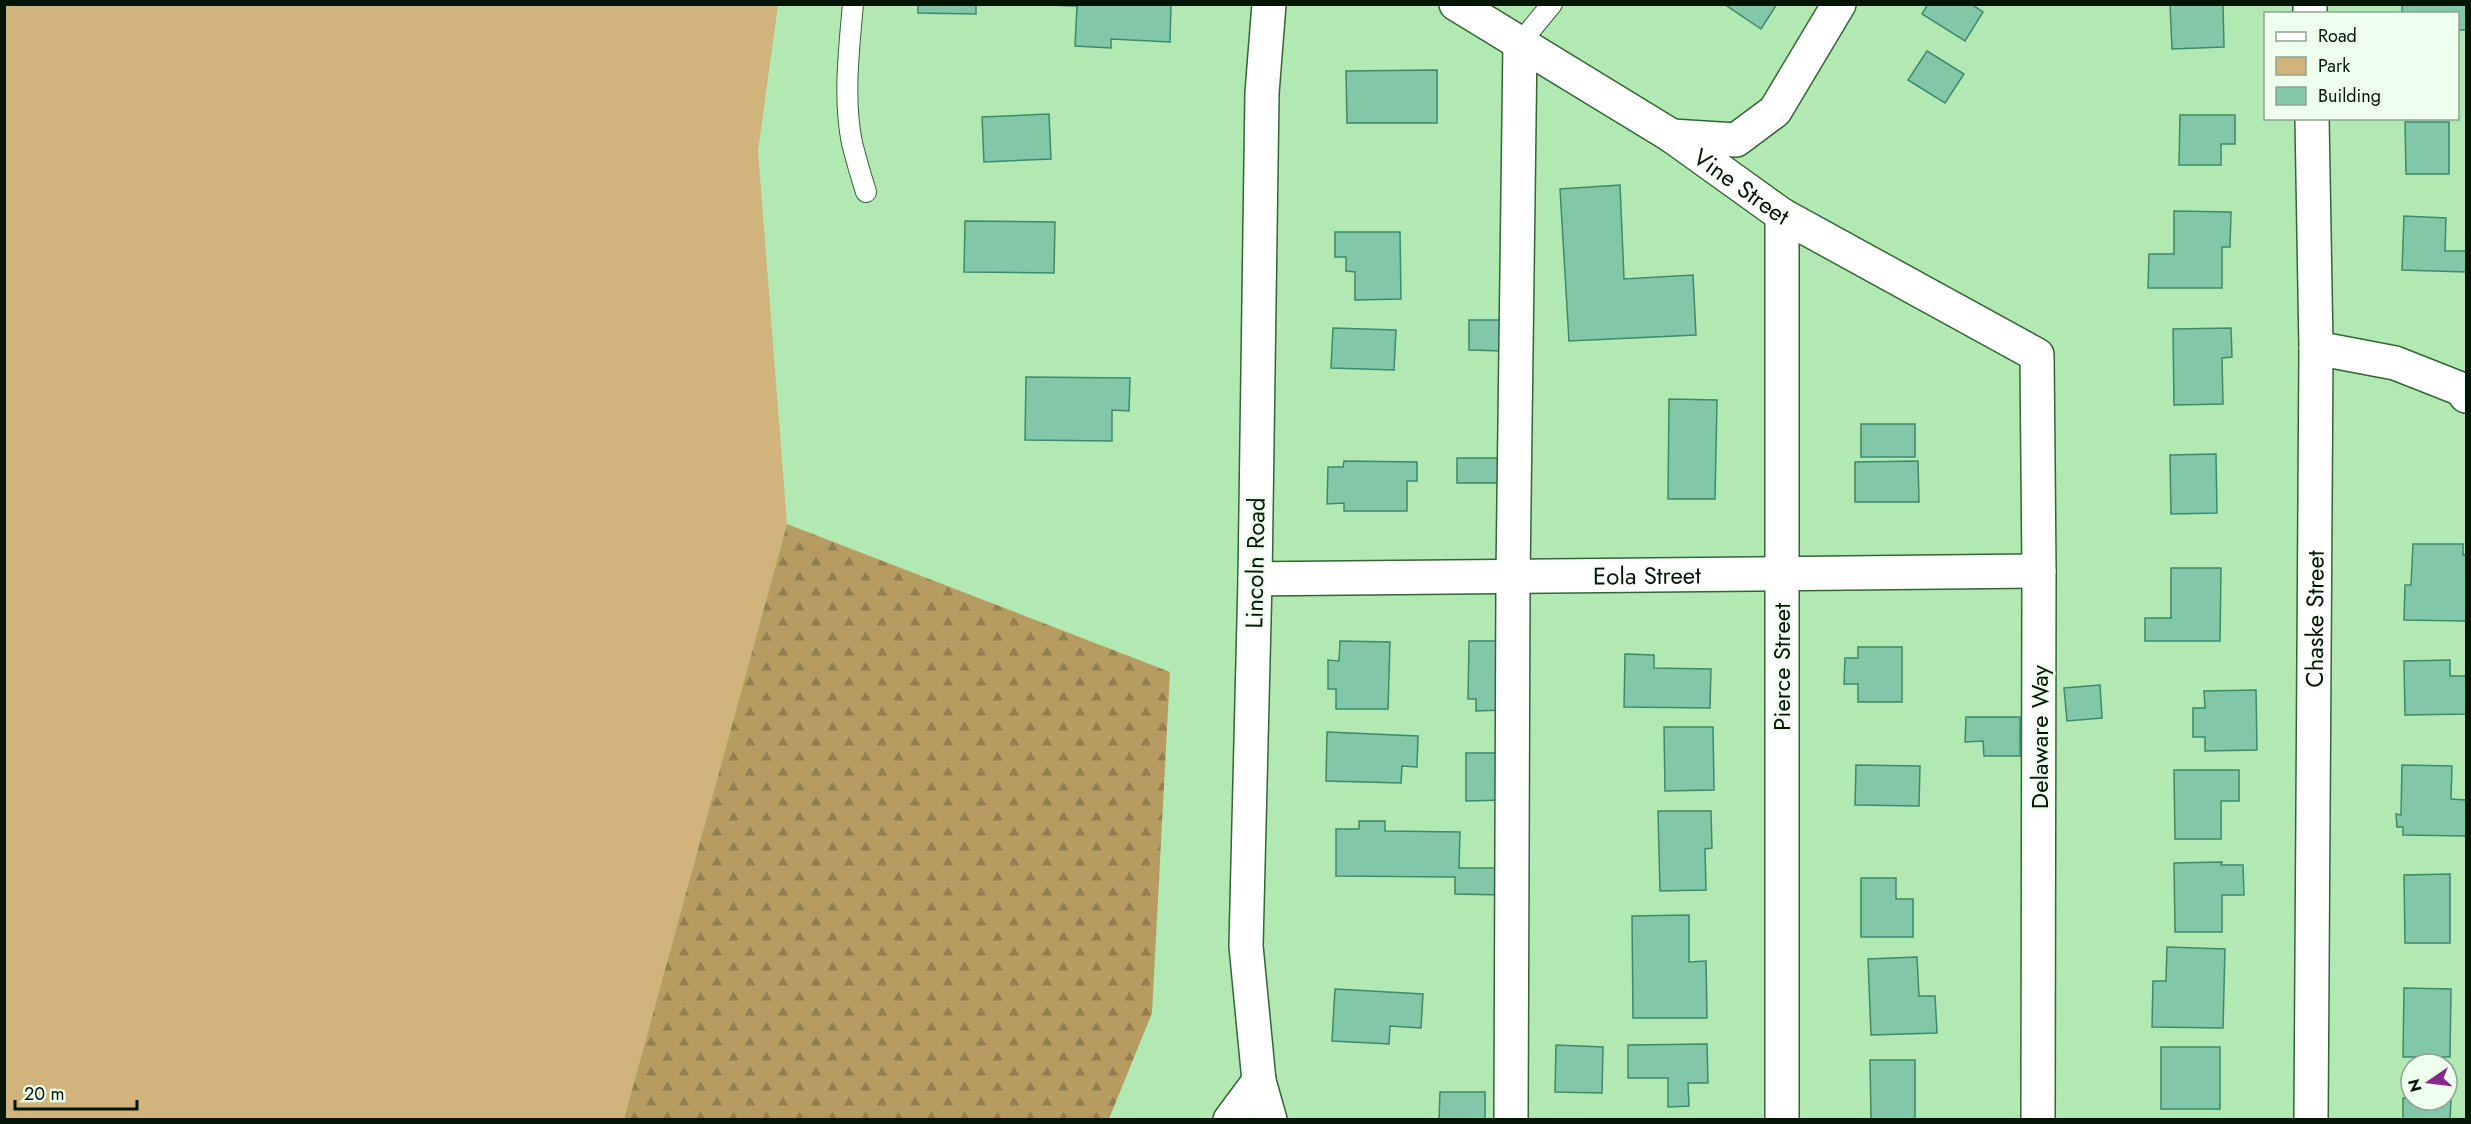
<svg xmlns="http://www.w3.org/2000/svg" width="2471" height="1124" viewBox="0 0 2471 1124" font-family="Jost,sans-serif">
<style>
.green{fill:#d0b47b}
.forest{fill:url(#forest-firs)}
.building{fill:#83c7a9;stroke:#3b8b6c;stroke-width:1.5}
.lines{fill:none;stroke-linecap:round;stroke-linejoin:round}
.lane-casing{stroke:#336535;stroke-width:22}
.street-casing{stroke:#336535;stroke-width:36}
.secondary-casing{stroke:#336535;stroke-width:36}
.lane{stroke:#fff;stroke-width:20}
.street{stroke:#fff;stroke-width:33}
.secondary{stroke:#fff;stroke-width:33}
.labels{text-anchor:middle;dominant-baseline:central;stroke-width:5;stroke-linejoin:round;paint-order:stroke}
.street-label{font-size:24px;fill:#031604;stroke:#efe}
</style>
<defs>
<pattern id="forest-firs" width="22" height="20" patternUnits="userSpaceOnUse" patternTransform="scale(1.5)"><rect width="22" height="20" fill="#b79c62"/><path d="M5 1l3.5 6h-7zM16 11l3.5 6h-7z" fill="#937e4f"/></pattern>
</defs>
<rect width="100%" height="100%" fill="#b2e9b2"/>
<polygon class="green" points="5,5 778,5 758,151 787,524 624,1119 5,1120"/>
<polygon class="forest" points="787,524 1170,672 1152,1013 1109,1119 624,1119"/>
<g class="building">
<polygon points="918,4 976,4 976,14 918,13"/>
<polygon points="1171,4 1170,42 1111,39 1111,48 1075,46 1077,6 1046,5"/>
<polygon points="1724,4 1777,4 1761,29"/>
<polygon points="1928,4 1971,4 1983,12 1965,41 1922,14"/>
<polygon points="2170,4 2223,4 2224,47 2172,49"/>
<polygon points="2402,4 2466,4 2466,30 2458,30 2458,14 2402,14"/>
<polygon points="1927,51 1964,74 1945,103 1908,80"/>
<polygon points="1437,70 1437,123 1347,123 1346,71"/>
<polygon points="1049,114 1051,159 984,162 982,117"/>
<polygon points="2180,115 2235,115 2235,144 2221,144 2221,165 2179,165"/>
<polygon points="2405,122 2449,122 2449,174 2406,174"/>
<polygon points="1620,185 1624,279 1693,275 1696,335 1569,341 1560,189"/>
<polygon points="2174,211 2231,212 2230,247 2222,247 2222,288 2148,288 2149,254 2174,254"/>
<polygon points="2404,216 2446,218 2445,251 2466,251 2466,272 2402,270"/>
<polygon points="965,221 1055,222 1054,273 964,272"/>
<polygon points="1335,232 1400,232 1401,299 1355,300 1355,272 1346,271 1346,257 1335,257"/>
<polygon points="1469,320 1502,320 1502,351 1469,350"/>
<polygon points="1333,328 1396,330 1394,370 1331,368"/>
<polygon points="2231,328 2232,357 2222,358 2223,404 2174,405 2173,329"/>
<polygon points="1026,377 1130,378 1129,411 1112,410 1112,441 1025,440"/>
<polygon points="1669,399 1717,400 1715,499 1668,499"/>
<rect x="1861" y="424" width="54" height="33"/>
<polygon points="2216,454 2217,513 2171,514 2170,455"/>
<rect x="1457" y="458" width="45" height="25"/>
<polygon points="1344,461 1417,462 1417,481 1407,481 1407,511 1344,511 1344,503 1327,504 1328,467 1343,467"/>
<polygon points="1918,461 1919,502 1855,502 1855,462"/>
<polygon points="2413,544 2463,544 2463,555 2466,555 2466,621 2404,620 2405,585 2411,585"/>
<polygon points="2171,568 2221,568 2220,641 2145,641 2145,618 2171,618"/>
<polygon points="1340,641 1390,642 1388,709 1336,709 1336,689 1328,689 1328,660 1339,661"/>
<polygon points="1469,641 1509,641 1503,710 1476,711 1476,699 1468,699"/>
<polygon points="1858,647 1902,647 1902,702 1858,702 1858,684 1844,684 1845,658 1858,658"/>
<polygon points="1625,654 1654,655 1654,668 1711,669 1710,708 1624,707"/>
<polygon points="2450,660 2450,676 2466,676 2466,714 2405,715 2404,661"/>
<polygon points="2100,685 2102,718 2067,721 2064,688"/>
<polygon points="2256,690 2257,750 2205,751 2205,737 2193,737 2193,708 2205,708 2204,691"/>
<polygon points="1966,717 2020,717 2020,756 1984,756 1983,741 1965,742"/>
<polygon points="1664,727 1713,727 1714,790 1665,791"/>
<polygon points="1327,732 1418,736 1417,767 1402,766 1401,783 1326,781"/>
<polygon points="1466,753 1503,753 1503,800 1466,801"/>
<polygon points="1856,765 1920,766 1919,806 1855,805"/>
<polygon points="2402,765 2452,766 2451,799 2466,800 2466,836 2403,835 2403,827 2397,827 2396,814 2401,815"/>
<polygon points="2174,770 2239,770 2239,801 2221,801 2221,839 2175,839"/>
<polygon points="1658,811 1711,811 1712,848 1705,849 1706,890 1660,891"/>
<polygon points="1359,821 1385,821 1385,831 1460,832 1459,868 1502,868 1502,895 1455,894 1455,877 1336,876 1336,829 1359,829"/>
<polygon points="2222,862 2221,865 2243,865 2244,895 2222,895 2222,932 2175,932 2174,863"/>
<polygon points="2450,874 2450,943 2405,943 2404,875"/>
<polygon points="1861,878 1896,878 1896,899 1913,899 1913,937 1861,937"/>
<polygon points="1689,915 1689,962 1706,961 1707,1018 1633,1018 1632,916"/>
<polygon points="2167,947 2225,949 2223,1028 2152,1027 2153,981 2166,981"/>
<polygon points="1917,957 1919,996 1935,996 1937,1033 1871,1035 1868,959"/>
<polygon points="2404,988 2451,989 2450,1057 2403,1057"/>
<polygon points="1335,989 1423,994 1421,1028 1390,1026 1389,1044 1332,1041"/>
<polygon points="1707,1044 1708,1083 1688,1083 1689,1106 1668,1107 1668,1078 1628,1078 1628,1045"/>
<polygon points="1556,1045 1603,1047 1602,1093 1555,1092"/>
<rect x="2161" y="1047" width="59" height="62"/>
<polygon points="1870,1060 1915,1060 1915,1120 1871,1120"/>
<polygon points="1440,1092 1485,1092 1485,1120 1439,1120"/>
<polygon points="2403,1098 2451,1099 2450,1120 2403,1120"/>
</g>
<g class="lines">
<defs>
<g id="lane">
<path d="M853,4C849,49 843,99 852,143C856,159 861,176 866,192"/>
<polyline points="1520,43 1552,4"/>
</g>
<g id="street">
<path id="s1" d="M1456,4L1672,136L1782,215L2037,355L2039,571L2038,1120"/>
<polyline points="2310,4 2310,14"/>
<polyline points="1672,136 1736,140 1775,111 1839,4"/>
<polyline points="1782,215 1782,1120"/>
<polyline points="2316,348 2395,363 2461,389 2466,396"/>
<path id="s2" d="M1255,579L2039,571"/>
<polyline points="1511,1120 1513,577 1520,43"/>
<path id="s3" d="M2311,1120L2316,348L2312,118"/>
</g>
<g id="secondary">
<polyline points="1269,4 1262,93 1255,579 1246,946 1259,1081 1270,1120"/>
<polyline points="1230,1120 1259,1081"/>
</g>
</defs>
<use href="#lane" class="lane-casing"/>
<use href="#street" class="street-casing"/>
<use href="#secondary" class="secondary-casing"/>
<use href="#lane" class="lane"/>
<use href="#street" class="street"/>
<use href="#secondary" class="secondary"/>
</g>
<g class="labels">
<g class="street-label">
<text stroke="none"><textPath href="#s1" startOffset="339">Vine Street</textPath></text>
<text transform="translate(1255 563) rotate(-89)">Lincoln Road</text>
<text stroke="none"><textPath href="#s2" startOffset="392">Eola Street</textPath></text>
<text stroke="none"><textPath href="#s3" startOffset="501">Chaske Street</textPath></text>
<text transform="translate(1781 667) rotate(-90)">Pierce Street</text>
<text transform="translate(2039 737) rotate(-90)">Delaware Way</text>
</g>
</g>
<rect width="2471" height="1124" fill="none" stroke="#031604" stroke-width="12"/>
<rect x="2264" y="12" width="195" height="108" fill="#eeffee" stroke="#90a290" stroke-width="1.5"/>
<rect x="2276" y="32" width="30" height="9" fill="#ffffff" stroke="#90a290" stroke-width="1.5"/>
<text x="2318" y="42" font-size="18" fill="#031604">Road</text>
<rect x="2276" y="57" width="30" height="18" fill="#d0b47b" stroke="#90a290" stroke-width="1.5"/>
<text x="2318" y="72" font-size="18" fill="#031604">Park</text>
<rect x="2276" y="87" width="30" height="18" fill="#83c7a9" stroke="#90a290" stroke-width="1.5"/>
<text x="2318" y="102" font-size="18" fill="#031604">Building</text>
<g transform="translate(2429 1082) rotate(256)"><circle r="28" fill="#eeffee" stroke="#90a290" stroke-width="1.5"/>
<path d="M0-4.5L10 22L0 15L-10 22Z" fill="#892790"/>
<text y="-9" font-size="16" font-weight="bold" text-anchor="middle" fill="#031604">N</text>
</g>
<path d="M15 1100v9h122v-9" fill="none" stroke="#031604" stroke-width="3"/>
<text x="24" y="1100" font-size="18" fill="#031604" stroke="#eeffee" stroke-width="4.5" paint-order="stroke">20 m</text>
</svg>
